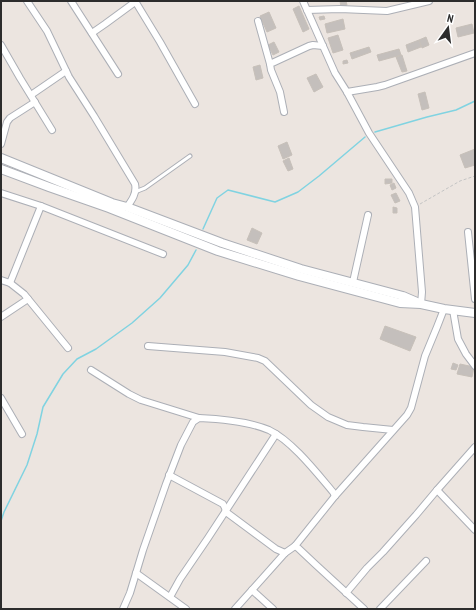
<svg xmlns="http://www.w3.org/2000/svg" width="476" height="610" viewBox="0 0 476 610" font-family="'PT Sans Narrow',sans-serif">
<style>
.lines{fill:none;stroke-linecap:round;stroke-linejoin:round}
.stream{stroke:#80d3e1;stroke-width:1.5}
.building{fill:#c4bfbc;stroke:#c7c0b9}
.lane-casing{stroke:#acafb6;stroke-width:5}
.street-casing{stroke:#acafb6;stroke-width:8}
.secondary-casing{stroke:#acafb6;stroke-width:10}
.path{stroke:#c4c4c4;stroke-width:1;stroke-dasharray:3 2;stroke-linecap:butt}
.lane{stroke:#fff;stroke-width:3}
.street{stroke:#fff;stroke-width:6}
.secondary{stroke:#fff;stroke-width:8}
</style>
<rect width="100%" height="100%" fill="#ece5e0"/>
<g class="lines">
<g class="stream">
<polyline points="375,132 427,117 456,110 475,101"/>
<polyline points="203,229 217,198 228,190 275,202 298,192 319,176 365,137"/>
<polyline points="1,521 4,512 27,465 37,434 43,407 63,374 77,359 96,349 132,323 160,298 188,265 196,250"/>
</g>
</g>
<g class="building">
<polygon points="340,1 346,1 347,5 341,7"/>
<polygon points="299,6 309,29 303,32 293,9"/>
<polygon points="269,12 276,28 267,32 260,16"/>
<polygon points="324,16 325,19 320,20 319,17"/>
<polygon points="343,19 345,29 327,33 325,24"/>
<polygon points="472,24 474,33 458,37 456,28"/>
<polygon points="338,35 343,50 333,53 328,38"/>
<polygon points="426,37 429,45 422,48 419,40"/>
<polygon points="419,40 421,47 408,52 406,45"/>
<polygon points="274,42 279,52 273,55 268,45"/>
<polygon points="369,47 371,52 352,59 350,53"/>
<polygon points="399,49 401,55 379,61 377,55"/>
<polygon points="402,55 407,71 402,72 396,57"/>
<polygon points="347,60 348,63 343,64 343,61"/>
<polygon points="260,65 263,78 256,80 253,67"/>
<polygon points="316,74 323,87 314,92 307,78"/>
<polygon points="425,92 429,108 422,110 418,94"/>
<polygon points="287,142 292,155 283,159 278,146"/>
<polygon points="475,149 475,165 465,168 460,155"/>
<polygon points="289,158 293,169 288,171 283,161"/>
<polygon points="385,179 392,179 392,183 385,184"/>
<polygon points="394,183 396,188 392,190 390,185"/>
<polygon points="396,193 400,201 395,203 391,195"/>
<polygon points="393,207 397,208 397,213 393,213"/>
<polygon points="252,228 262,233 257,244 247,240"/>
<polygon points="385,326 416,337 410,351 380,339"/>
<polygon points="453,363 458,365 456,370 451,369"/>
<polygon points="460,364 474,367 472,377 457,374"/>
</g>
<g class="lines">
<defs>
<polyline id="lane" points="135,192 145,188 190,156"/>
<g id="street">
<path d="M27,1L47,31L69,77L94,116L135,184C137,193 132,200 127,207"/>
<polyline points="71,1 118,74"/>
<polyline points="135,1 160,42 195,104"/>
<polyline points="303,1 335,73 347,92 369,133 409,193 415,207 422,292 421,304"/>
<polyline points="307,10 340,9 387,11 429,1"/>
<polyline points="258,21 270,64"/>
<polyline points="92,33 105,24 135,2"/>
<polyline points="1,45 20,78 52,130"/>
<polyline points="347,92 377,87 385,85 475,53"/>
<polyline points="31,95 66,71"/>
<polyline points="284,112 280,92 271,70 270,64 309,46 313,45 323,46"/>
<polyline points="1,144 7,122 10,118 35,102"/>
<polyline points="1,193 41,206 163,254"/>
<polyline points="468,232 475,299"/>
<polyline points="1,280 10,283 24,294 68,348"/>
<polyline points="353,282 368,215"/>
<polyline points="10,283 41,206"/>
<polyline points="453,310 458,339 466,354 475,366"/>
<polyline points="1,317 28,299"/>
<polyline points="148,346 225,352 258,358 265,361 311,405 328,417 347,425 363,427 393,430"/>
<polyline points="91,370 129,394 141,400 199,418"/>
<polyline points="1,398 22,434"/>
<polyline points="169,475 223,504 225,508 226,512 276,549 285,553"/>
<polyline points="437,490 475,530"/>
<polyline points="295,546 298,548 315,564 364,609"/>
<polyline points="136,573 186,609"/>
<polyline points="252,590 273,609"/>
<polyline points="346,593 367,568 383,552 416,515 437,490 475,447"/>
<polyline points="170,597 180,579 208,538 276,434"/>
<path d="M123,609L130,593L143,550L166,484L181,445L193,422L199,418C221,419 248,421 269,430C292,441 316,472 333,492L335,496"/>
<polyline points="235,609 285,553 295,546 335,496 407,415 411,408 425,356 437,327 444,309"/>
<polyline points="380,609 426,561"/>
</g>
<g id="secondary">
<polyline points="1,158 112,203 127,207 222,243 301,269 403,296 417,302"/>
<polyline points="1,169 49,187 109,208 218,251 299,276 400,303 421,304 444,309 475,313"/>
</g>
</defs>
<use href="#lane" class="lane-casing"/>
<use href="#street" class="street-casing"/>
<use href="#secondary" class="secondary-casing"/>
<polyline class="path" points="420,204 460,181 475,176"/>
<use href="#lane" class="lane"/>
<use href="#street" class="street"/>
<use href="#secondary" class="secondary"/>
</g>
<rect width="476" height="610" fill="none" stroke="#2c2c2c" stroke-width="4"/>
<g transform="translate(448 28) rotate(14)" stroke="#ffffff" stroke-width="3" paint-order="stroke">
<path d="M0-3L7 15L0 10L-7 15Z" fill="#2c2c2c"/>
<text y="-6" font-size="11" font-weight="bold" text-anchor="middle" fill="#2c2c2c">N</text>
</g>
</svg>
